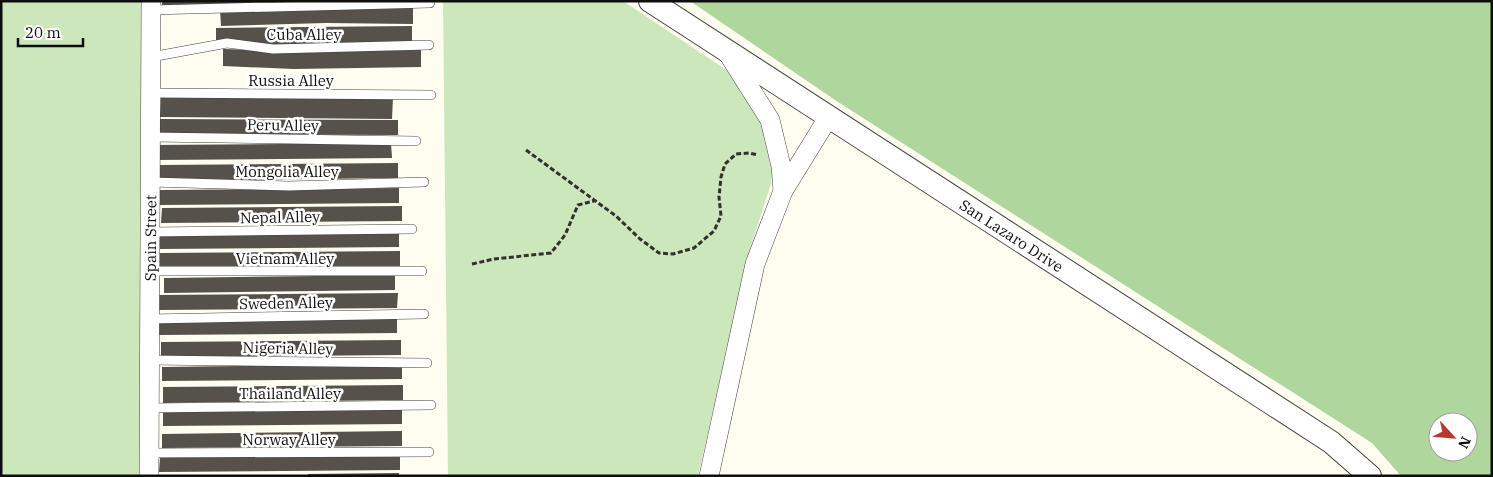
<svg xmlns="http://www.w3.org/2000/svg" width="1493" height="477" viewBox="0 0 1493 477" font-family="'IBM Plex Serif',serif">
<style>
.green{fill:#cde7bc}
.forest{fill:#afd69c;fill-rule:evenodd}
.building{fill:#56514b}
.lines{fill:none;stroke-linecap:round;stroke-linejoin:round}
.service-casing{stroke:#414141;stroke-width:10}
.minor-casing{stroke:#414141;stroke-width:20}
.tertiary-casing{stroke:#414141;stroke-width:24}
.path{stroke:#303030;stroke-width:3;stroke-dasharray:5 2.5;stroke-linecap:butt}
.service{stroke:#fff;stroke-width:9}
.minor{stroke:#fff;stroke-width:19}
.tertiary{stroke:#fff;stroke-width:22}
.labels{text-anchor:middle;dominant-baseline:central;stroke-width:5;stroke-linejoin:round;paint-order:stroke}
.street-label{font-size:15px;fill:#0e0e0e;stroke:#fff}
</style>
<rect width="100%" height="100%" fill="#fefdf0"/>
<g class="green">
<polygon points="1,1 144,1 141,476 1,476"/>
<polygon points="443,1 623,1 731,73 768,125 773,163 771,184 749,252 698,476 448,476"/>
</g>
<path class="forest" d="M690,1H1492V476H1401L1372,443L838,102ZM1438,422H1468V452H1438Z"/>
<g class="building">
<polygon points="162,1 253,1 253,3 162,8"/>
<polygon points="413,6 413,24 326,23 221,26 220,9"/>
<polygon points="412,26 412,44 216,44 216,28"/>
<polygon points="223,49 294,51 421,50 421,67 294,69 223,66"/>
<polygon points="161,96 393,97 392,119 160,117"/>
<polygon points="159,119 398,120 398,135 158,134"/>
<polygon points="391,143 392,158 152,160 151,145"/>
<polygon points="398,163 398,178 158,181 158,165"/>
<polygon points="399,188 399,203 159,205 159,190"/>
<polygon points="402,206 402,221 161,223 162,208"/>
<polygon points="399,232 399,247 159,249 158,235"/>
<polygon points="400,251 400,266 160,268 160,253"/>
<polygon points="395,275 395,290 164,293 164,278"/>
<polygon points="398,293 397,308 157,310 158,295"/>
<polygon points="397,318 397,333 159,335 159,321"/>
<polygon points="401,340 401,355 161,357 161,342"/>
<polygon points="402,364 402,379 162,381 162,367"/>
<polygon points="403,385 403,400 163,403 163,387"/>
<polygon points="402,409 402,424 163,426 163,411"/>
<polygon points="402,431 402,446 162,448 162,434"/>
<polygon points="400,455 400,470 159,472 160,457"/>
<polygon points="399,473 399,476 308,476 308,474"/>
</g>
<g class="lines">
<defs>
<g id="service">
<polyline points="151,10 430,3"/>
<polyline points="151,57 227,43 273,49 429,45"/>
<polyline points="151,93 431,95"/>
<polyline points="150,137 416,141"/>
<polyline points="150,182 289,186 424,182"/>
<polyline points="150,232 412,229"/>
<polyline points="149,271 422,271"/>
<polyline points="149,319 424,314"/>
<polyline points="149,360 427,363"/>
<polyline points="149,408 431,405"/>
<polyline points="149,453 429,452"/>
</g>
<g id="minor">
<polyline points="727,52 770,120 781,166 783,191"/>
<path id="s1" d="M149,476L151,1"/>
<polyline points="709,476 755,264 783,191 828,118"/>
</g>
<g id="tertiary">
<path id="s2" d="M650,1L1331,442L1370,476"/>
</g>
</defs>
<use href="#service" class="service-casing"/>
<use href="#minor" class="minor-casing"/>
<use href="#tertiary" class="tertiary-casing"/>
<g class="path">
<polyline points="526,150 616,216 640,239 659,253 673,254 694,248 714,231 721,216 719,197 721,177 725,164 736,154 749,153 758,155"/>
<polyline points="472,264 494,259 551,253 565,235 578,205 594,201"/>
</g>
<use href="#service" class="service"/>
<use href="#minor" class="minor"/>
<use href="#tertiary" class="tertiary"/>
</g>
<g class="labels">
<g class="street-label">
<text x="304" y="34">Cuba Alley</text>
<text x="291" y="80">Russia Alley</text>
<text transform="translate(283 125) rotate(1)">Peru Alley</text>
<text x="287" y="171">Mongolia Alley</text>
<text transform="translate(280 217) rotate(-1)">Nepal Alley</text>
<text stroke="none"><textPath href="#s2" startOffset="431">San Lazaro Drive</textPath></text>
<text stroke="none"><textPath href="#s1" startOffset="238">Spain Street</textPath></text>
<text x="285" y="258">Vietnam Alley</text>
<text transform="translate(286 303) rotate(-1)">Sweden Alley</text>
<text transform="translate(288 348) rotate(1)">Nigeria Alley</text>
<text x="290" y="393">Thailand Alley</text>
<text x="289" y="439">Norway Alley</text>
</g>
</g>
<rect width="1493" height="477" fill="none" stroke="#0e0e0e" stroke-width="5"/>
<g transform="translate(1453 437) rotate(116)"><circle r="24" fill="#ffffff" stroke="#9f9f9f"/>
<path d="M0-4L9 19L0 12L-9 19Z" fill="#b6382e"/>
<text y="-8" font-size="14" font-weight="bold" text-anchor="middle" fill="#0e0e0e">N</text>
</g>
<path d="M18 38v8h65v-8" fill="none" stroke="#0e0e0e" stroke-width="2.5"/>
<text x="25" y="38" font-size="15" fill="#0e0e0e" stroke="#ffffff" stroke-width="4" paint-order="stroke">20 m</text>
</svg>
